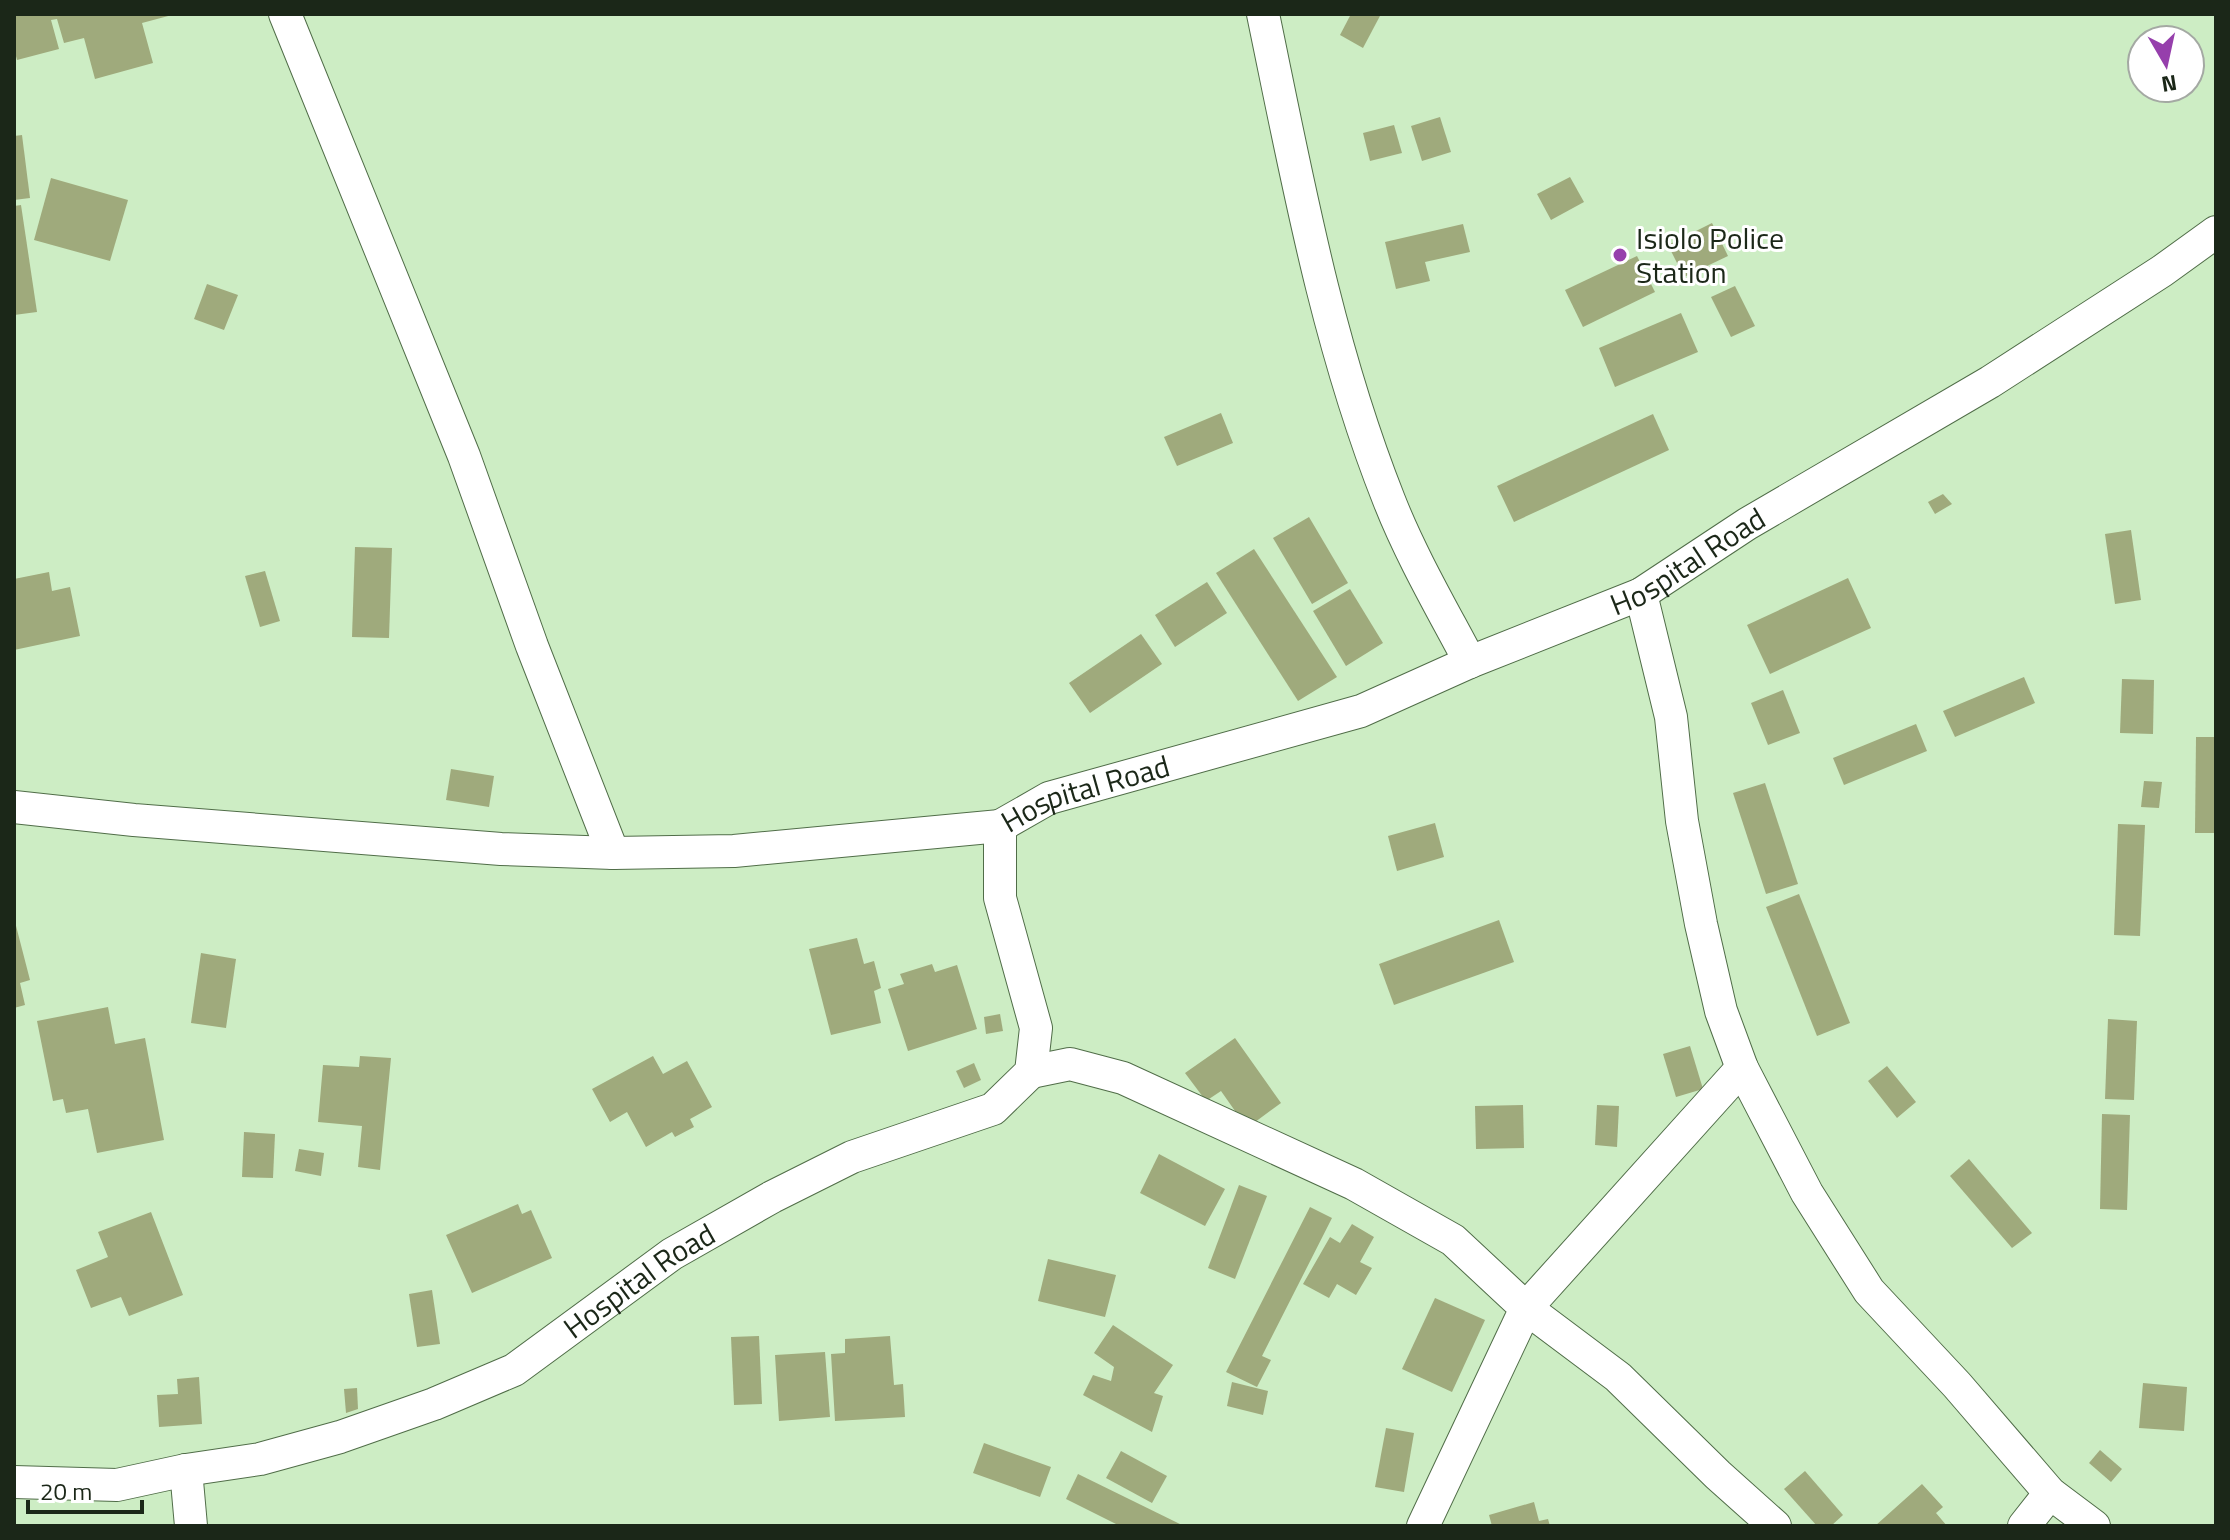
<svg xmlns="http://www.w3.org/2000/svg" width="2230" height="1540" viewBox="0 0 2230 1540" font-family="'Titillium Web',sans-serif">
<style>
.building{fill:#9faa7c}
.lines{fill:none;stroke-linecap:round;stroke-linejoin:round}
.minor-casing{stroke:#506d48;stroke-width:34}
.minor{stroke:#fff;stroke-width:32}
.poi-dot{fill:#963fac;stroke:#fff;stroke-width:3}
.labels{text-anchor:middle;dominant-baseline:central;stroke-width:6;stroke-linejoin:round;paint-order:stroke}
.poi-label{font-size:30px;fill:#1b2718;stroke:#fff;text-anchor:start}
.street-label{font-size:30px;fill:#1b2718;stroke:#fff}
</style>
<rect width="100%" height="100%" fill="#cdedc4"/>
<g class="building">
<polygon points="14,14 172,14 172,15 142,23 153,63 95,79 84,38 64,43 57,19 51,20 59,49 17,60 14,48"/>
<polygon points="1351,14 1381,14 1363,48 1340,35"/>
<polygon points="1440,117 1451,152 1422,161 1411,126"/>
<polygon points="1394,125 1402,153 1370,161 1363,133"/>
<polygon points="22,135 30,198 14,200 14,136"/>
<polygon points="1570,177 1584,202 1551,220 1537,194"/>
<polygon points="51,178 128,200 110,261 34,240"/>
<polygon points="21,205 37,312 14,315 14,206"/>
<polygon points="1712,223 1728,256 1684,277 1668,245"/>
<polygon points="1463,224 1470,252 1425,262 1430,281 1396,289 1385,242"/>
<polygon points="1637,256 1655,292 1583,327 1565,290"/>
<polygon points="207,284 238,295 224,330 194,319"/>
<polygon points="1735,286 1755,326 1731,337 1711,297"/>
<polygon points="1681,313 1698,352 1615,387 1599,348"/>
<polygon points="1221,413 1233,443 1177,466 1164,437"/>
<polygon points="1653,414 1669,450 1514,522 1497,486"/>
<polygon points="1943,494 1952,504 1935,514 1928,502"/>
<polygon points="1309,517 1348,583 1312,604 1273,538"/>
<polygon points="2131,530 2141,600 2115,604 2105,534"/>
<polygon points="355,547 392,548 389,638 352,637"/>
<polygon points="1254,549 1337,677 1298,701 1216,573"/>
<polygon points="265,571 280,621 260,627 245,576"/>
<polygon points="49,572 52,591 70,587 80,636 14,650 14,579"/>
<polygon points="1848,578 1871,628 1770,674 1747,625"/>
<polygon points="1207,582 1227,613 1175,647 1155,615"/>
<polygon points="1350,589 1383,643 1346,666 1313,611"/>
<polygon points="1141,634 1162,664 1090,713 1069,683"/>
<polygon points="2024,677 2035,703 1955,737 1943,711"/>
<polygon points="2122,679 2154,680 2153,734 2120,733"/>
<polygon points="1783,690 1800,733 1768,745 1751,703"/>
<polygon points="1916,724 1927,751 1844,785 1833,758"/>
<polygon points="2196,737 2216,737 2216,833 2195,833"/>
<polygon points="451,769 494,776 489,807 446,800"/>
<polygon points="2144,781 2162,782 2159,808 2141,807"/>
<polygon points="1765,783 1798,884 1766,894 1733,793"/>
<polygon points="1435,823 1444,857 1397,871 1388,836"/>
<polygon points="2118,824 2145,825 2140,936 2114,935"/>
<polygon points="1799,894 1850,1023 1817,1036 1766,907"/>
<polygon points="14,918 30,980 20,983 25,1005 14,1008"/>
<polygon points="1499,920 1514,962 1394,1005 1379,964"/>
<polygon points="857,938 864,964 874,961 881,988 874,991 881,1023 831,1035 809,949"/>
<polygon points="201,953 236,959 226,1028 191,1023"/>
<polygon points="932,964 935,972 957,965 977,1029 908,1051 888,989 904,984 900,974"/>
<polygon points="108,1007 115,1044 145,1038 164,1140 97,1153 88,1109 66,1113 63,1099 53,1101 37,1021"/>
<polygon points="1000,1014 1003,1031 986,1034 984,1017"/>
<polygon points="2108,1019 2137,1021 2134,1100 2105,1099"/>
<polygon points="1235,1038 1281,1103 1247,1128 1221,1091 1206,1101 1185,1073"/>
<polygon points="1690,1046 1703,1089 1676,1097 1663,1054"/>
<polygon points="360,1056 391,1058 380,1170 358,1167 362,1126 318,1122 323,1065 359,1067"/>
<polygon points="653,1056 663,1074 687,1061 712,1107 690,1119 694,1127 675,1137 672,1132 646,1147 627,1112 610,1122 592,1089"/>
<polygon points="974,1063 981,1080 964,1088 956,1071"/>
<polygon points="1887,1066 1916,1102 1897,1118 1868,1081"/>
<polygon points="1523,1105 1524,1148 1476,1149 1475,1106"/>
<polygon points="1597,1105 1619,1106 1617,1147 1595,1145"/>
<polygon points="2102,1114 2130,1115 2127,1210 2100,1209"/>
<polygon points="244,1132 275,1134 273,1178 242,1177"/>
<polygon points="299,1149 324,1153 321,1176 295,1171"/>
<polygon points="1159,1154 1225,1189 1205,1226 1140,1193"/>
<polygon points="1969,1159 2032,1233 2012,1248 1950,1176"/>
<polygon points="1239,1185 1267,1196 1235,1279 1208,1268"/>
<polygon points="518,1204 522,1214 531,1210 552,1258 472,1293 446,1235"/>
<polygon points="1310,1207 1332,1218 1262,1356 1271,1360 1257,1387 1226,1372"/>
<polygon points="151,1212 183,1295 129,1316 121,1297 91,1308 76,1270 108,1257 98,1232"/>
<polygon points="1352,1224 1374,1237 1360,1262 1372,1268 1356,1295 1337,1284 1329,1298 1303,1284 1330,1237 1340,1243"/>
<polygon points="1048,1259 1116,1275 1105,1317 1038,1301"/>
<polygon points="432,1290 440,1344 417,1347 409,1294"/>
<polygon points="1435,1298 1485,1320 1452,1392 1402,1369"/>
<polygon points="1113,1325 1173,1365 1154,1393 1163,1396 1152,1432 1083,1395 1093,1375 1111,1381 1114,1367 1094,1353"/>
<polygon points="759,1336 762,1404 734,1405 731,1337"/>
<polygon points="890,1336 894,1385 903,1384 905,1417 835,1421 831,1354 845,1353 845,1339"/>
<polygon points="825,1352 830,1417 779,1421 775,1355"/>
<polygon points="199,1377 202,1424 159,1427 157,1395 178,1394 177,1379"/>
<polygon points="1232,1382 1268,1391 1263,1415 1227,1406"/>
<polygon points="2143,1383 2187,1387 2184,1431 2139,1428"/>
<polygon points="357,1388 358,1409 346,1413 344,1389"/>
<polygon points="1386,1428 1414,1433 1404,1492 1375,1487"/>
<polygon points="984,1443 1051,1467 1040,1497 973,1473"/>
<polygon points="2100,1450 2122,1469 2111,1482 2089,1463"/>
<polygon points="1121,1451 1167,1476 1152,1503 1106,1478"/>
<polygon points="1805,1471 1843,1515 1831,1526 1817,1526 1784,1489"/>
<polygon points="1078,1474 1184,1526 1120,1526 1066,1499"/>
<polygon points="1922,1484 1943,1507 1936,1513 1947,1526 1875,1526"/>
<polygon points="1534,1502 1539,1521 1548,1519 1550,1526 1492,1526 1489,1515"/>
</g>
<g class="lines">
<defs>
<g id="minor">
<polyline points="285,14 464,456 532,646 613,853"/>
<path d="M1263,14C1297,178 1327,344 1389,500C1411,556 1442,609 1470,662"/>
<polyline points="1641,594 1671,717 1682,821 1701,924 1721,1011 1742,1068 1807,1193 1869,1291 1957,1385 2050,1493 2094,1526"/>
<polyline points="14,807 134,820 501,849 613,853 734,851 1000,826"/>
<polyline points="1742,1068 1526,1308 1618,1377 1718,1475 1775,1526"/>
<polyline points="1031,1072 1070,1064 1123,1078 1354,1184 1453,1240 1526,1308 1423,1526"/>
<polyline points="186,1470 191,1526"/>
<path id="s1" d="M14,1482L117,1485L186,1470L260,1459L340,1437L434,1404L514,1370L672,1254L772,1197L852,1157L993,1109L1031,1072L1036,1028L1000,898V826L1049,798L1361,711L1470,662L1641,594L1747,524L1990,382L2162,271L2216,232"/>
<polyline points="2024,1526 2050,1493"/>
</g>
</defs>
<use href="#minor" class="minor-casing"/>
<use href="#minor" class="minor"/>
</g>
<circle class="poi-dot" cx="1620" cy="255" r="8"/>
<g class="labels">
<g class="poi-label">
<text x="1636" y="238">Isiolo Police<tspan x="1636" dy="34">Station</tspan></text>
</g>
<g class="street-label">
<text stroke="none"><textPath href="#s1" startOffset="2112">Hospital Road</textPath></text>
<text stroke="none"><textPath href="#s1" startOffset="1464">Hospital Road</textPath></text>
<text stroke="none"><textPath href="#s1" startOffset="672">Hospital Road</textPath></text>
</g>
</g>
<rect width="2230" height="1540" fill="none" stroke="#1b2718" stroke-width="32"/>
<g transform="translate(2166 64) rotate(171)"><circle r="38" fill="#ffffff" stroke="#a4a9a3" stroke-width="2"/>
<path d="M0-6L14 30L0 20L-14 30Z" fill="#963fac"/>
<text y="-12" font-size="22" font-weight="bold" text-anchor="middle" fill="#1b2718">N</text>
</g>
<path d="M28 1500v12h114v-12" fill="none" stroke="#1b2718" stroke-width="4"/>
<text x="40" y="1500" font-size="24" fill="#1b2718" stroke="#ffffff" stroke-width="6" paint-order="stroke">20 m</text>
</svg>
